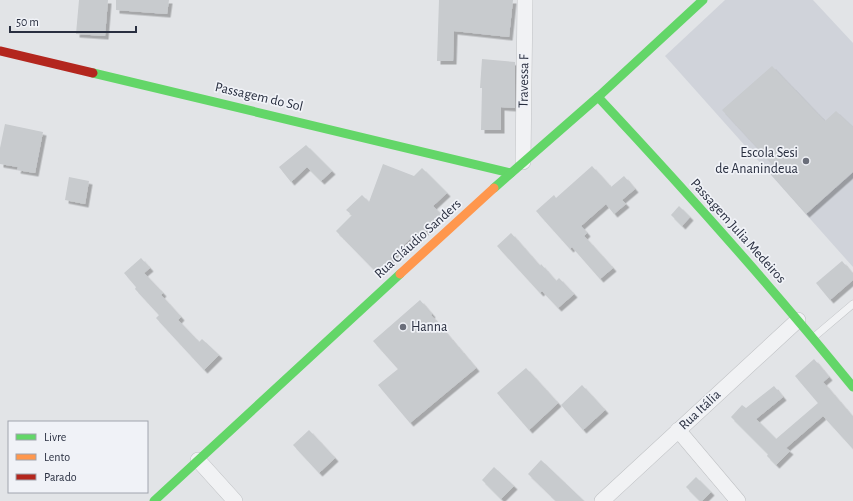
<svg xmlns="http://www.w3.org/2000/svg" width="853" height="501" viewBox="0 0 853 501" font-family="'Alegreya Sans',sans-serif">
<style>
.built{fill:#d0d3da}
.building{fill:#c8cbce;filter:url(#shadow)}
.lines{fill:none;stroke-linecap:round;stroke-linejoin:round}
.lane-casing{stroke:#c0c2c5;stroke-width:8}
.street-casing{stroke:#c0c2c5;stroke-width:16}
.lane{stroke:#f1f2f4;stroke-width:7}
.street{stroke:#f1f2f4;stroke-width:15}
.fast{stroke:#63d668;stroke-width:9}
.slow{stroke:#ff974d;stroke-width:9}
.jam{stroke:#b3261e;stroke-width:9}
.poi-dot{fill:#6a6e7a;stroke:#f0f2f7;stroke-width:1.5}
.labels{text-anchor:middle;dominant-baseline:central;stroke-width:3.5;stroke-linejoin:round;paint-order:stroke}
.street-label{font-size:14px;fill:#292f40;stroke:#f0f2f7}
.poi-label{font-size:14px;fill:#292f40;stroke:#f0f2f7;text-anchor:end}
</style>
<defs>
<filter id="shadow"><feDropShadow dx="3.5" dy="3.5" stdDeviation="0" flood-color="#0004"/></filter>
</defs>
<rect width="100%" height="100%" fill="#e2e4e7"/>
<polygon class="built" points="725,0 813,0 853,43 853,267 665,56"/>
<g class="building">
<polygon points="79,0 108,0 105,36 76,34"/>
<polygon points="116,0 169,0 167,14 116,10"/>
<polygon points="439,0 513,0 509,37 454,31 453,61 437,61"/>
<polygon points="482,59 515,62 515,108 501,107 501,130 481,130 482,88 480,88"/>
<polygon points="772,66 825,121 836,111 853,127 853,172 806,214 768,171 774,166 722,110"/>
<polygon points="5,124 43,132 35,173 17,170 18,167 0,164 0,148"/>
<polygon points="306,145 332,171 321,181 307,167 291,182 279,167"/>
<polygon points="383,164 414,176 422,168 447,193 433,206 442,215 413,243 410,239 390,258 392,260 378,274 336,231 352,215 346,210 362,195 369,202"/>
<polygon points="592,166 611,187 624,176 635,189 622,200 626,204 614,214 606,204 581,226 587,233 584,236 613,268 600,279 572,247 570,249 536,211 554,195 556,198"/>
<polygon points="69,177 89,181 85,204 65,200"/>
<polygon points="679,206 690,217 682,226 671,215"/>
<polygon points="511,233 540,266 541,264 556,281 559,278 574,294 558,308 542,291 540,293 497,246"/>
<polygon points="141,258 150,268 144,273 163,293 161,295 181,317 178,320 199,342 202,339 219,355 204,370 156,318 159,315 135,289 136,287 124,273"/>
<polygon points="842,261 853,274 853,280 830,300 816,283"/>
<polygon points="420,300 432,314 431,315 476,368 410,423 378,385 398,369 373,341"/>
<polygon points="814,359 829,377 823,382 853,417 853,449 823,416 786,448 790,451 776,465 767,456 768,454 731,417 742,405 746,408 774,386 783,397 756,419 776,439 818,403 795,376"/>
<polygon points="526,368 558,403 529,430 497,393"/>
<polygon points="582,385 605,410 583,430 561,405"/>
<polygon points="309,430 335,458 319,473 293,445"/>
<polygon points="541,460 584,501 556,501 528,474"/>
<polygon points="494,467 514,486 501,499 482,480"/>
<polygon points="696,477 711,492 702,501 700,501 686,487"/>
</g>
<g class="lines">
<defs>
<polyline id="lane" points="814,337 853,304"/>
<g id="street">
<polyline points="523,162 525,0"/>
<polyline points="678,430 738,501"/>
<polyline points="198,460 235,501"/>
<polyline points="602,501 798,320"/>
</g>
</defs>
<use href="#lane" class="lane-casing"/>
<use href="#street" class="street-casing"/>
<use href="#lane" class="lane"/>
<use href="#street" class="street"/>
<g class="fast">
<polyline points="93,73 511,173"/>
<path d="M598,97C686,191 772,287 853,387"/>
<polyline points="494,188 598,97 703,0"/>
<polyline points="154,501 400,274"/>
</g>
<polyline class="slow" points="400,274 494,188"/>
<polyline class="jam" points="0,51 93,73"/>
</g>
<g class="poi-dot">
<circle cx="806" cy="161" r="4"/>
<circle cx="403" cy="327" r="4"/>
</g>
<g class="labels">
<g class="street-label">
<text transform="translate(524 81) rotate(-89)">Travessa F</text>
<text transform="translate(259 97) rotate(13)">Passagem do Sol</text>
<text transform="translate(738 231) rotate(48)">Passagem Julia Medeiros</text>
<text transform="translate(418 239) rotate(-42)">Rua Cláudio Sanders</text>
<text transform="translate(700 410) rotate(-43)">Rua Itália</text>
</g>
<g class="poi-label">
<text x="798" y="153">Escola Sesi<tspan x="798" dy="16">de Ananindeua</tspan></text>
<text x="411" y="327" text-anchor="start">Hanna</text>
</g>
</g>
<rect x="8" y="421" width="140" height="72" fill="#f0f2f7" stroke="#a0a4ae"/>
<rect x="16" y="434" width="20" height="6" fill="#63d668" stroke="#a0a4ae"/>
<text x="44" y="441" font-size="12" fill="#292f40">Livre</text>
<rect x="16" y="454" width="20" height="6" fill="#ff974d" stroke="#a0a4ae"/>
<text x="44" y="461" font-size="12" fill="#292f40">Lento</text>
<rect x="16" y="474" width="20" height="6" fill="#b3261e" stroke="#a0a4ae"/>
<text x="44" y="481" font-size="12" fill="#292f40">Parado</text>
<path d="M10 26v6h126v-6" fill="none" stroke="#292f40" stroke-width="2"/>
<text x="16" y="26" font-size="12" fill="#292f40" stroke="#f0f2f7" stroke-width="3" paint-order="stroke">50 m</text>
</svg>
